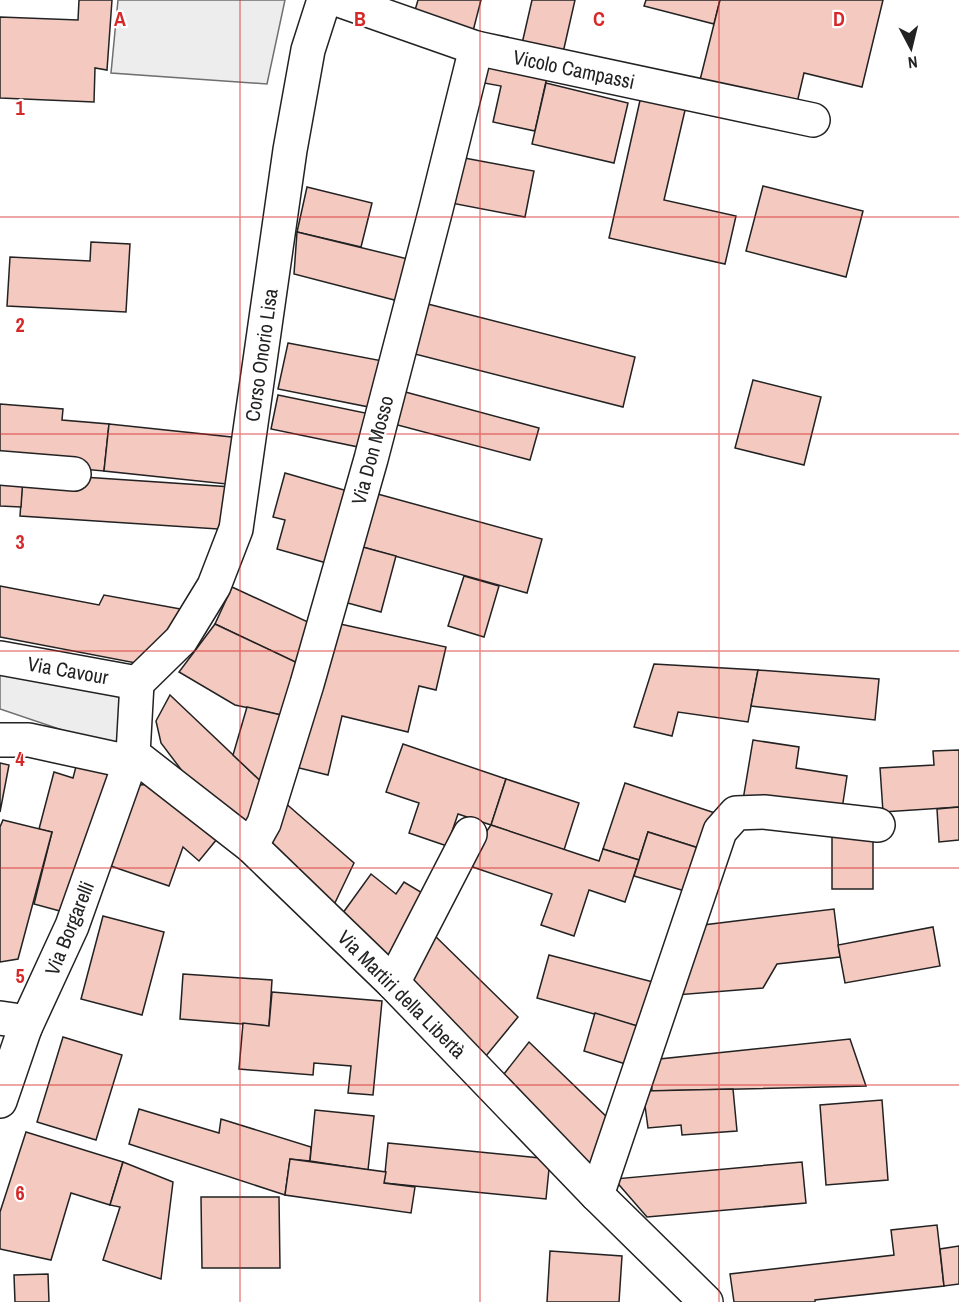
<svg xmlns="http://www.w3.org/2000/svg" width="959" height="1302" viewBox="0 0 959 1302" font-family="'Archivo Narrow',sans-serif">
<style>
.parking{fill:#ededed;stroke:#6f6f6f;stroke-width:1.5}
.building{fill:#f3c9c0;stroke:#222;stroke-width:1.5}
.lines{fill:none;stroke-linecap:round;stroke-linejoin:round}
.minor-casing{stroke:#222;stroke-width:36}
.minor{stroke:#fff;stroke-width:33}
.grid{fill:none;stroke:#d62828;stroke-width:1.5;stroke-opacity:0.55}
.labels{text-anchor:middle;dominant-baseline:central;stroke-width:4.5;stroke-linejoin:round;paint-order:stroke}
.street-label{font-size:20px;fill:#222;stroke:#fff}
.grid-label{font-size:20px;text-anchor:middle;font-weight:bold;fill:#d62828;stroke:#fff;stroke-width:4.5;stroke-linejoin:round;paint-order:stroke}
</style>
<rect width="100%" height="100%" fill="#fff"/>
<g class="parking">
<polygon points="118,0 285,0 267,84 111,73"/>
<polygon points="0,658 137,683 133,754 0,709"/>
</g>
<g class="building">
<polygon points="79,0 112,0 107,70 95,68 94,102 0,98 0,17 78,20"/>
<polygon points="418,0 481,0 473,31 413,17"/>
<polygon points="532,0 575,0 562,57 521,48"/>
<polygon points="646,0 720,0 714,24 644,6"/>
<polygon points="720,0 883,0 862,87 804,73 797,103 700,80"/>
<polygon points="490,55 549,68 535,131 493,122 501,86 484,83"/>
<polygon points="546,83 628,103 614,163 532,144"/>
<polygon points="641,96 686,106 664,200 736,216 725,264 609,238"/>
<polygon points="459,157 534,171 525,217 451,203"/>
<polygon points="763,186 863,211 846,277 746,251"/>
<polygon points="307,187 372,203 361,247 297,232"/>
<polygon points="297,232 412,260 402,302 294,274"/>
<polygon points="91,242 130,244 126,312 7,306 10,257 90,261"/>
<polygon points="424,303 635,357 623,407 411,353"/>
<polygon points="288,343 388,362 379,409 278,389"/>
<polygon points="753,380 821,397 804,465 735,448"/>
<polygon points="398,390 539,428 530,460 390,423"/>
<polygon points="278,395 375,415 368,449 271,429"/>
<polygon points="0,404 63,409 62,420 109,424 104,471 0,462"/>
<polygon points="109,424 241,438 236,485 104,471"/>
<polygon points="23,473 232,487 218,529 20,516"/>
<polygon points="285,473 351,492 330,564 277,549 285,520 273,517"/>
<polygon points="0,476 23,477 21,507 0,506"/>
<polygon points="374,493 542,539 527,593 359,546"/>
<polygon points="359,546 396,556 381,612 344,602"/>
<polygon points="464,576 499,586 484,637 448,626"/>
<polygon points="0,586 99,605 104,595 186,610 141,664 0,637"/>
<polygon points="232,587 321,628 303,666 215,624"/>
<polygon points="331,622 446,647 436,690 419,686 408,732 342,716 328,775 291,766"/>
<polygon points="215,624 306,667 290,717 235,705 179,672"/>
<polygon points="654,664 758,670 748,722 678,712 672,736 634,727"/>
<polygon points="758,670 879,679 875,720 751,706"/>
<polygon points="170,695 269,789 253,834 192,784 161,743 156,721"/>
<polygon points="247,707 290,717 269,789 233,755"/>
<polygon points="753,740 799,747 796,768 847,776 841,816 743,800"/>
<polygon points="403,744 506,779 491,825 458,814 447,846 409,833 419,803 386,792"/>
<polygon points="959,750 959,807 883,812 880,768 934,765 933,751"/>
<polygon points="79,755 112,764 71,914 34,904 52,832 39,829 54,772 73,778"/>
<polygon points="0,763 9,765 0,812"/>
<polygon points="506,779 579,803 564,850 491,825"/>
<polygon points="625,783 718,814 708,851 648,832 639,860 603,849"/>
<polygon points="151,784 217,839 199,861 183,847 169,886 102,863 129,786"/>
<polygon points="283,801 354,863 332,909 269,849"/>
<polygon points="959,807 959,840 939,842 937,809"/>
<polygon points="3,820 52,832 18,959 0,962 0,827"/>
<polygon points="491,825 599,861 603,849 639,860 625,902 589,890 574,936 541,925 552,894 464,864"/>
<polygon points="648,832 708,851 695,894 634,876"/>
<rect x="832" y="832" width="41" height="57"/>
<polygon points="371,874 396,894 404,882 429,897 394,964 340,917"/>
<polygon points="834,909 840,957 777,964 763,988 676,995 695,926"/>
<polygon points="103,916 164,932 142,1015 81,999"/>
<polygon points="933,927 940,966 845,983 838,945"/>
<polygon points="432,933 518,1017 486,1056 407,977"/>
<polygon points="549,955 657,983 644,1028 537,998"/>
<polygon points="183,974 272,980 269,1026 180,1019"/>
<polygon points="272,992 382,1001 373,1095 348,1093 351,1066 314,1063 313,1075 239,1069 243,1023 269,1026"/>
<polygon points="595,1013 644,1028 632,1066 584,1051"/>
<polygon points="63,1037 122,1055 96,1140 37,1122"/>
<polygon points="850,1039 866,1086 652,1091 650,1060"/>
<polygon points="529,1042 612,1122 593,1168 504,1074"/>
<polygon points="733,1089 737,1131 682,1135 681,1125 648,1128 643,1091"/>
<polygon points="882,1100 888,1180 826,1185 820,1105"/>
<polygon points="139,1109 219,1133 221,1119 311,1147 310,1161 290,1159 285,1195 129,1144"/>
<polygon points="315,1110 374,1116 368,1170 310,1161"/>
<polygon points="26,1132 123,1162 110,1205 71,1193 51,1260 0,1249 0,1212"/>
<polygon points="388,1143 550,1159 546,1199 384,1183"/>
<polygon points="290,1159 386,1172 384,1183 415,1187 411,1213 285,1195"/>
<polygon points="123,1162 173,1182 161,1279 103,1260 120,1207 110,1205"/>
<polygon points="802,1162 806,1203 647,1217 614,1179"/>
<polygon points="201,1197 279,1197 280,1268 202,1268"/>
<polygon points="937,1225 944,1286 815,1300 815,1302 734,1302 730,1274 894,1255 891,1230"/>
<polygon points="959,1246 959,1284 944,1286 940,1249"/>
<polygon points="550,1251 622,1256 619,1302 547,1302"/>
<polygon points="48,1274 49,1302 15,1302 14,1275"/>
</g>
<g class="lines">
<defs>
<g id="minor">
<polyline points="339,0 476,48 813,120"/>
<polyline points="0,468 74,474"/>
<polyline points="0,658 137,683"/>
<polyline points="137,683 133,754 251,846 393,983 597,1195 706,1302"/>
<polyline points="137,683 181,640 214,586 236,529 290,150 308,50 324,0"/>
<polyline points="0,740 29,740 130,762"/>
<polyline points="251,846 264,823 307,684 371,459 436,209 476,48"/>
<polyline points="393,983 470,834"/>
<polyline points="0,1018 14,1020 25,1028"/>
<polyline points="0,1101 25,1028 72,926 133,754"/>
<polyline points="597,1195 720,831 736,813 764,812 878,825"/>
</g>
</defs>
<use href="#minor" class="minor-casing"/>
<use href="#minor" class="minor"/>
</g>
<path class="grid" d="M240,0V1302M480,0V1302M719,0V1302M0,217H959M0,434H959M0,651H959M0,868H959M0,1085H959"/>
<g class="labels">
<g class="street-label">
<text transform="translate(574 69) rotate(12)">Vicolo Campassi</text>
<text transform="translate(261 355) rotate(-82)">Corso Onorio Lisa</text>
<text transform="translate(372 450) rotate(-75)">Via Don Mosso</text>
<text transform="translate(68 670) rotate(10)">Via Cavour</text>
<text transform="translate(69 928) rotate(-68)">Via Borgarelli</text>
<text transform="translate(402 994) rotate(45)">Via Martiri della Libertà</text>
</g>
</g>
<g class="grid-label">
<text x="120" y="26">A</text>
<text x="360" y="26">B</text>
<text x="599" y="26">C</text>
<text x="839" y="26">D</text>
<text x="20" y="115">1</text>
<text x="20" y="332">2</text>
<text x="20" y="549">3</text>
<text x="20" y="766">4</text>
<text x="20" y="983">5</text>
<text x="20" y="1200">6</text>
</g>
<g transform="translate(911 48) rotate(173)" stroke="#ffffff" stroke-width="4.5" paint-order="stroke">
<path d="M0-4.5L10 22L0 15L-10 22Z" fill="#222222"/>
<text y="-9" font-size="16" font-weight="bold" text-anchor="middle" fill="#222222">N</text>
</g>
</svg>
